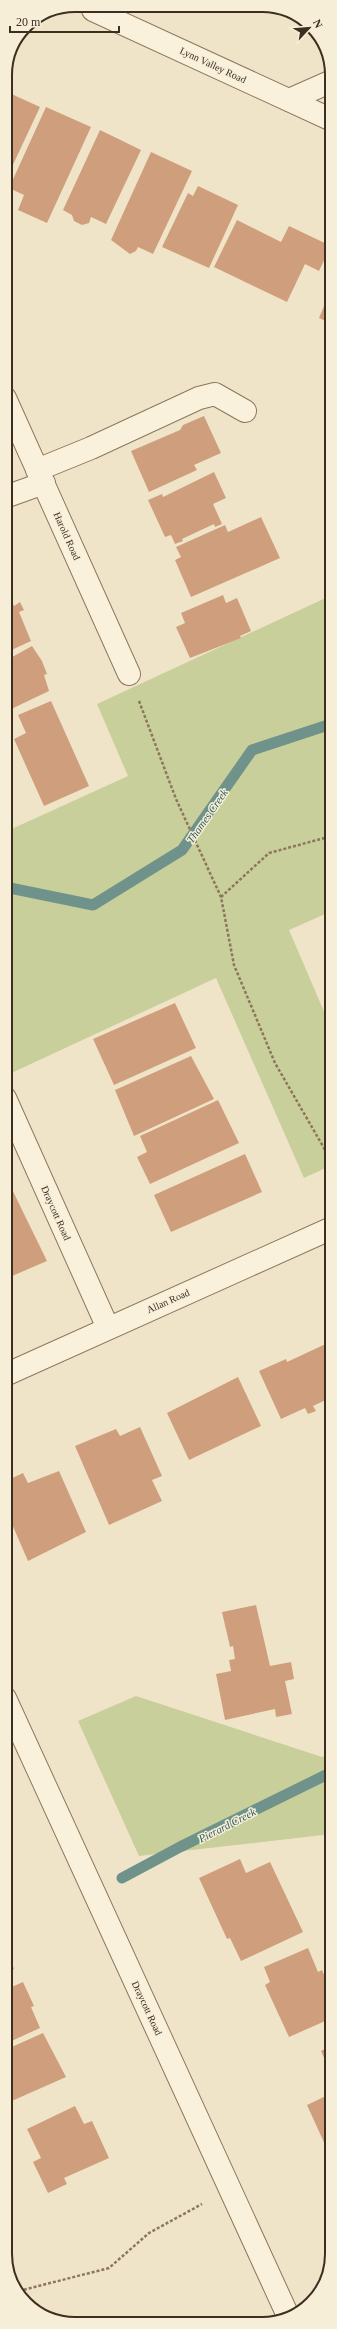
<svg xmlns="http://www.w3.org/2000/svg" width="337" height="2329" viewBox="0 0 337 2329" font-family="'Times New Roman',serif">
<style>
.green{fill:#c9cf9b}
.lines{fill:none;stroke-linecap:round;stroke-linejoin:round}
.stream{stroke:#6f938a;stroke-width:11}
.building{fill:#cf9f7d}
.minor-casing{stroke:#8d765c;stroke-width:24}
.path{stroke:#8d765c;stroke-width:2.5;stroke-dasharray:3 2;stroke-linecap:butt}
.minor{stroke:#faf1dc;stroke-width:22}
.labels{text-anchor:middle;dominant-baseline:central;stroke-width:3;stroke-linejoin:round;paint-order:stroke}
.street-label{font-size:10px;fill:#3d2e20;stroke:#f7eed8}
.water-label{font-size:11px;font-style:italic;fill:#2f5d5a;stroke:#f7eed8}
.rim{fill:none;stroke:#3d2e20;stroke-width:2}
</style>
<rect width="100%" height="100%" fill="#f0e4c8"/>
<g class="green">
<polygon points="332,595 332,911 289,930 332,1030 332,1165 304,1178 216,978 5,1076 5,832 128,776 97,704"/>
<polygon points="136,1696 322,1757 332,1753 332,1834 139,1856 78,1721"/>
</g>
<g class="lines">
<g class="stream">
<polyline points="5,887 93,905 182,850 252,750 325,726 332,730"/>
<polyline points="122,1878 180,1847 332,1772"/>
</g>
</g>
<g class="building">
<polygon points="5,91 40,107 11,169 5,166"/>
<polygon points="46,107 91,127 47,223 18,210 24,195 9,188"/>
<polygon points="100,130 141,150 106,224 91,217 89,223 82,225 74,221 72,215 63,210"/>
<polygon points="151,152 192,171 153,254 138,247 136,251 130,254 111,240"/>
<polygon points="198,186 238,205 209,268 162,247 188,193 193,196"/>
<polygon points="237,220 281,242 289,226 331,246 319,271 305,264 287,302 214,267"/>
<polygon points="332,287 332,324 319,318"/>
<polygon points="204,416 221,453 194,465 197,470 149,492 131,451 180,430 183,425"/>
<polygon points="214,472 226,498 213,504 222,524 215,527 214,524 182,539 183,541 175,544 171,535 165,537 148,500 162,494 163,497"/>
<polygon points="261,517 280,558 191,597 175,560 181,557 176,547 225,525 228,532"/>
<polygon points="223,595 226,603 237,598 251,631 240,636 241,638 190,658 176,627 185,623 181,613"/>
<polygon points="9,596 14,606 20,602 24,610 19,612 31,641 5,653 5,597"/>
<polygon points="32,646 42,661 47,674 44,675 49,691 5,712 5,661"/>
<polygon points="51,701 89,786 44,806 14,739 26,733 18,715"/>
<polygon points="175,1003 196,1048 114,1085 93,1039"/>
<polygon points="191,1056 214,1099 134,1136 115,1090"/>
<polygon points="218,1100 239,1143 150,1184 137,1157 147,1152 140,1136"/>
<polygon points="245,1154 262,1192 171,1232 154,1195"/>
<polygon points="7,1179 47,1261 5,1279 5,1180"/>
<polygon points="332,1341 332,1397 313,1406 316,1411 308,1414 305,1408 281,1419 259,1371 286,1359 287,1362"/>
<polygon points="238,1377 261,1426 189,1460 167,1413"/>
<polygon points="140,1427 162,1476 152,1480 162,1501 109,1525 75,1446 116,1429 120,1436"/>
<polygon points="59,1471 86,1532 28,1561 5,1508 5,1492 12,1489 8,1480 23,1473 28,1483"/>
<polygon points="256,1605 270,1666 291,1662 294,1679 285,1681 292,1714 276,1717 275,1709 225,1720 216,1674 231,1671 229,1660 235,1659 233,1646 230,1647 222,1612"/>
<polygon points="240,1859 246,1873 270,1862 303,1932 241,1961 230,1938 227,1939 199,1878"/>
<polygon points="5,1945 14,1969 5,1973"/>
<polygon points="308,1948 318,1972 322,1970 329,1985 332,1984 332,2018 289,2037 265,1985 270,1982 264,1967"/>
<polygon points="23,1982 34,2006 31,2007 40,2028 5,2044 5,1990"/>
<polygon points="43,2033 66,2077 5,2104 5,2050"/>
<polygon points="332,2045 332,2076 321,2051"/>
<polygon points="332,2093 332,2147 327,2149 307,2105"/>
<polygon points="75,2106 84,2124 92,2121 109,2158 64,2178 67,2184 48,2193 33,2162 41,2158 27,2129"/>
<polygon points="332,2170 332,2187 325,2173"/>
</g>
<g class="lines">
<defs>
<g id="minor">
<polyline points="93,10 332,120"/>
<polyline points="289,100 332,81"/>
<polyline points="5,398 129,674"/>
<polyline points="37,470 91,448 199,398 215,394 245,411"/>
<polyline points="5,497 44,483"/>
<polyline points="5,1098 108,1328"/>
<polyline points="5,1375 332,1228"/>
<polyline points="5,1698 289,2318"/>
</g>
</defs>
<use href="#minor" class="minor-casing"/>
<g class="path">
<polyline points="139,701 176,799 221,897 234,965 275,1063 332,1162"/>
<polyline points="221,897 269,853 332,836"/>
<polyline points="19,2291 109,2268 149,2233 202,2204"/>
</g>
<use href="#minor" class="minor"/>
</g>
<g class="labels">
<g class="street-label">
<text transform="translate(213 65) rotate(25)">Lynn Valley Road</text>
<text transform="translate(67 536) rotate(66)">Harold Road</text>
<text transform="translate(56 1213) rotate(66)">Draycott Road</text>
<text transform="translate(168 1301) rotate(-24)">Allan Road</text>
<text transform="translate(147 2008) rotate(65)">Draycott Road</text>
</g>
<g class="water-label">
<text transform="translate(207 816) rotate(-55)">Thames Creek</text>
<text transform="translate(227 1825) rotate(-27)">Pierard Creek</text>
</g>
</g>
<path d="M0 0H337V2329H0ZM75 12H262A63 63 0 0 1 325 75V2254A63 63 0 0 1 262 2317H75A63 63 0 0 1 12 2254V75A63 63 0 0 1 75 12Z" fill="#f7eed8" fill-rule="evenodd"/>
<path class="rim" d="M75 12H262A63 63 0 0 1 325 75V2254A63 63 0 0 1 262 2317H75A63 63 0 0 1 12 2254V75A63 63 0 0 1 75 12Z"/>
<g transform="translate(309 28) rotate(64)" stroke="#f7eed8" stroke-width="3" paint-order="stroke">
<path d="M0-3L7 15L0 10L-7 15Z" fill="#3d2e20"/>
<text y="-6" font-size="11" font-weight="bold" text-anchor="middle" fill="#3d2e20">N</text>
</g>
<path d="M10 26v6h109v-6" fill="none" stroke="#3d2e20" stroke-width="2"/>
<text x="16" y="26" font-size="12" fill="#3d2e20" stroke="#f7eed8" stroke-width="3" paint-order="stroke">20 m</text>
</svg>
